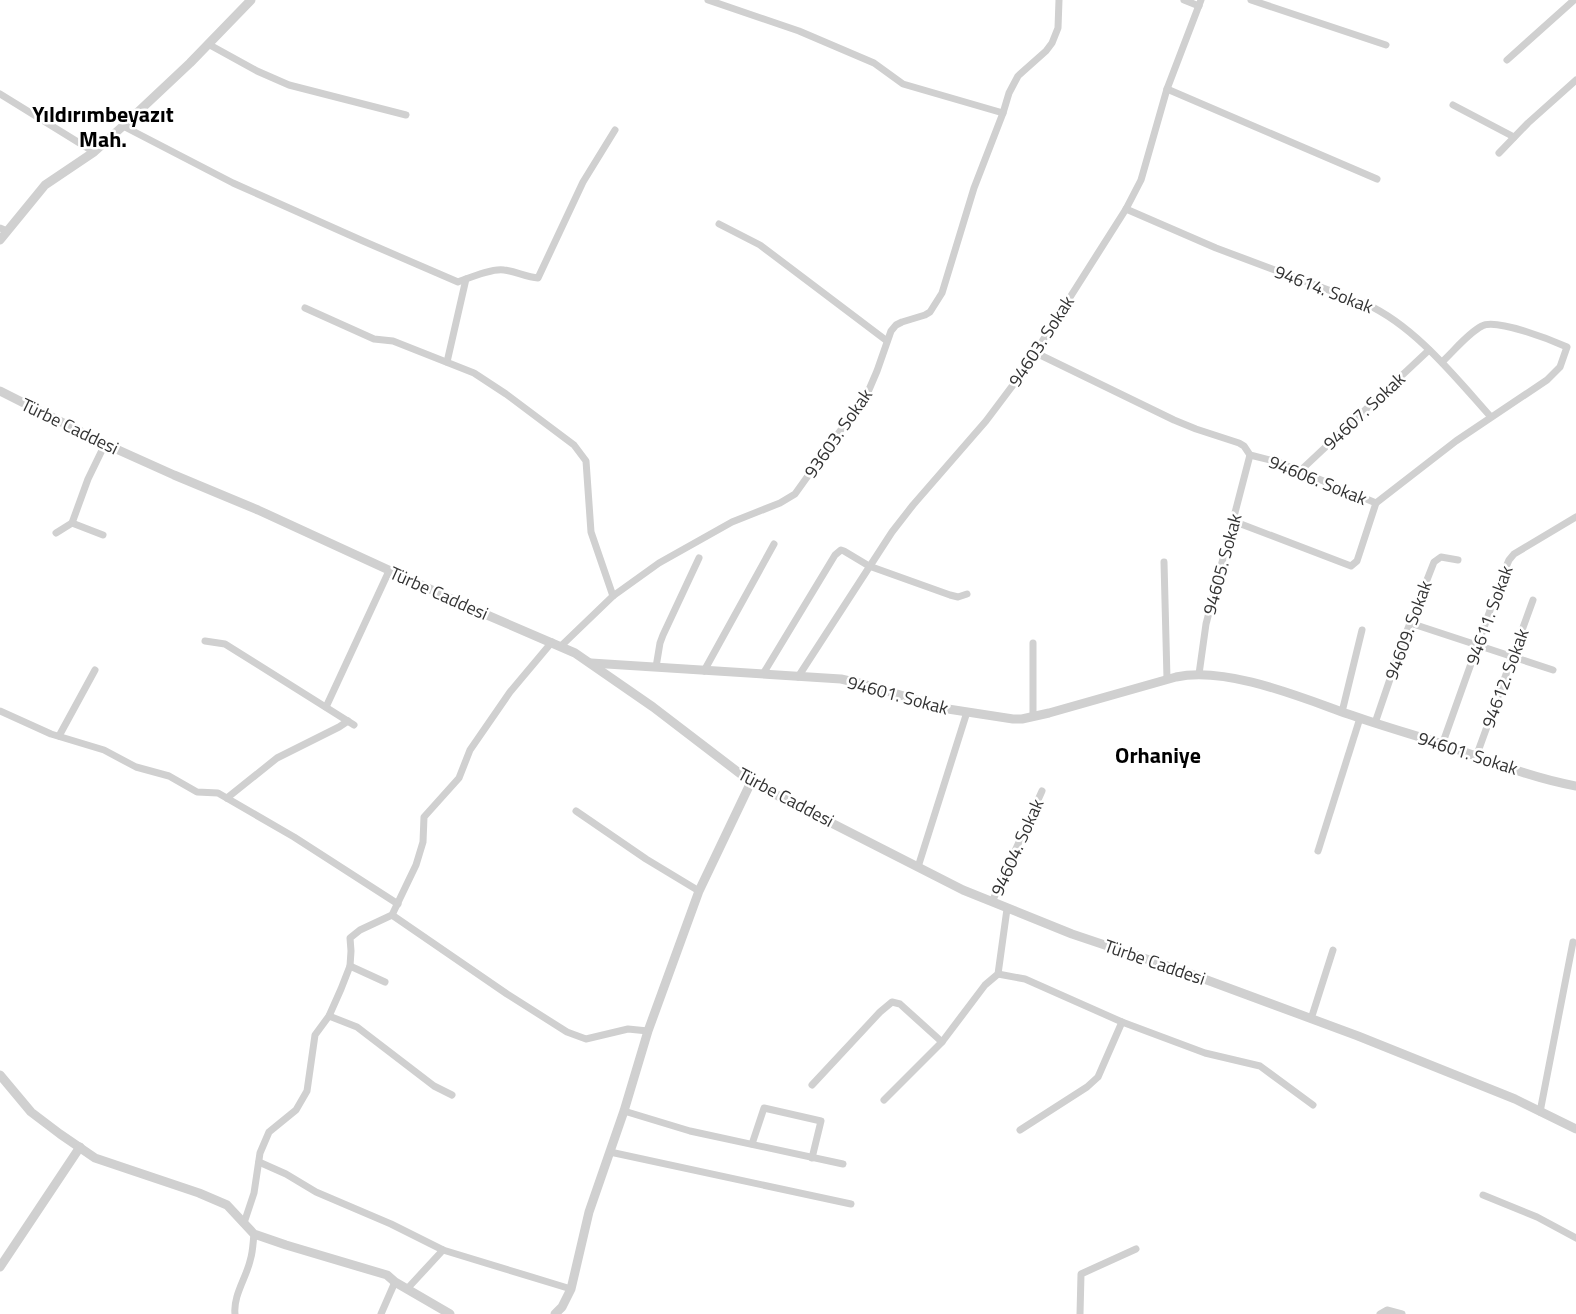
<svg xmlns="http://www.w3.org/2000/svg" width="1576" height="1314" viewBox="0 0 1576 1314" font-family="'Titillium Web',sans-serif">
<style>
.lines{fill:none;stroke-linecap:round;stroke-linejoin:round}
.minor{stroke:#d0d0d0;stroke-width:7}
.tertiary{stroke:#d0d0d0;stroke-width:9}
.labels{text-anchor:middle;dominant-baseline:central;stroke-width:5;stroke-linejoin:round;paint-order:stroke}
.street-label{font-size:18px;fill:#333;stroke:#fff}
.district-label{font-size:22px;font-weight:bold;fill:#000;stroke:#fff}
</style>
<rect width="100%" height="100%" fill="#fff"/>
<g class="lines">
<g class="minor">
<polyline points="708,0 799,31 874,63 903,84 1003,113"/>
<polyline points="1184,0 1199,6"/>
<polyline points="1251,0 1386,45"/>
<polyline points="208,44 257,71 289,85 406,115"/>
<polyline points="1507,60 1574,0"/>
<polyline points="1167,89 1377,179"/>
<polyline points="0,94 94,152"/>
<polyline points="1453,105 1514,137"/>
<path d="M123,126L233,183L363,241L458,282C469,278 492,268 504,270C515,271 526,277 538,278L583,182L615,130"/>
<polyline points="1499,153 1528,123 1576,80"/>
<path d="M1126,209L1216,248L1366,304C1415,326 1456,378 1491,417"/>
<polyline points="719,224 760,245 887,341"/>
<polyline points="0,228 7,231"/>
<polyline points="305,308 374,339 393,341 474,373 506,394 574,445 586,461 591,532 613,596"/>
<path d="M1034,352L1174,420L1196,429L1239,443L1244,446L1250,455L1278,462L1376,503L1456,441L1547,380L1560,367L1567,347C1551,340 1496,318 1482,326C1468,333 1454,351 1442,362"/>
<polyline points="447,362 466,279"/>
<polyline points="1300,471 1429,350"/>
<polyline points="1233,521 1351,566 1357,561 1376,503"/>
<polyline points="72,523 103,535"/>
<polyline points="56,533 72,523 88,479 105,444"/>
<polyline points="1164,562 1167,679"/>
<polyline points="1410,623 1553,670"/>
<polyline points="205,641 225,644 354,725"/>
<polyline points="561,646 613,596 659,563 732,522 780,503 795,494 868,392 877,371 891,331 896,325 902,322 925,315 930,312 942,293 974,188 1003,113 1009,93 1018,76 1046,51 1052,43 1058,28 1059,0"/>
<polyline points="656,667 660,643 663,635 699,558"/>
<polyline points="704,671 774,544"/>
<polyline points="763,674 835,555 841,550 844,551 869,566 950,595 958,597 967,594"/>
<polyline points="1199,674 1206,624 1250,455"/>
<polyline points="798,677 892,532 913,505 986,421 1022,373 1126,209 1141,180 1167,89 1201,0"/>
<polyline points="326,707 389,571"/>
<polyline points="0,711 51,734 104,750 136,767 169,776 197,792 218,793 294,837 398,904"/>
<polyline points="1342,712 1362,630"/>
<polyline points="1033,717 1033,643"/>
<polyline points="1375,723 1403,641 1434,562 1441,557 1458,560"/>
<polyline points="59,736 95,670"/>
<polyline points="1442,745 1503,574 1509,560 1514,554 1576,517"/>
<polyline points="1476,757 1533,600"/>
<polyline points="227,798 277,758 339,727 348,721"/>
<polyline points="576,811 646,859 699,891"/>
<polyline points="1318,851 1360,718"/>
<polyline points="918,867 967,712"/>
<polyline points="992,902 1042,791"/>
<polyline points="392,915 507,994 567,1032 586,1039 628,1029 648,1031"/>
<polyline points="350,966 385,982"/>
<polyline points="998,974 1025,979 1122,1022 1205,1053 1260,1066 1313,1105"/>
<polyline points="329,1016 357,1027 434,1086 452,1095"/>
<polyline points="1311,1019 1333,950"/>
<polyline points="812,1085 880,1012 892,1002 900,1004 942,1042"/>
<polyline points="884,1100 942,1042 985,985 998,974 1007,909"/>
<polyline points="624,1111 690,1131 843,1164"/>
<polyline points="1540,1112 1573,942"/>
<polyline points="1020,1130 1087,1087 1098,1077 1122,1022"/>
<polyline points="752,1144 764,1108 821,1121 812,1158"/>
<polyline points="610,1152 851,1204"/>
<polyline points="259,1162 286,1174 316,1192 391,1224 443,1250 571,1289"/>
<polyline points="1483,1195 1537,1217 1576,1238"/>
<polyline points="244,1223 254,1193 260,1153 269,1132 296,1110 307,1091 315,1035 329,1016 341,989 350,966 351,951 350,938 360,930 392,915 416,865 423,842 424,817 459,778 470,750 510,692 552,642"/>
<polyline points="407,1289 443,1250"/>
<path d="M235,1314C233,1296 246,1278 250,1261C253,1252 253,1242 254,1234"/>
<polyline points="381,1314 395,1282"/>
<polyline points="1080,1314 1081,1274 1136,1249"/>
<polyline points="1380,1314 1387,1310 1402,1314"/>
</g>
<g class="tertiary">
<polyline points="0,240 45,185 94,152 123,126 190,63 251,0"/>
<polyline points="0,391 105,444 174,475 258,510 480,612 575,653 653,707 751,782 963,890 1072,934 1188,973 1358,1036 1515,1099 1576,1129"/>
<path d="M591,663L841,679L863,684L948,709L1013,719H1022L1049,713L1176,677C1226,666 1300,697 1348,714C1379,725 1411,734 1442,744C1485,759 1531,778 1576,786"/>
<polyline points="0,1075 31,1112 60,1134 95,1158 199,1193 227,1205 254,1234 286,1245 387,1275 395,1282 450,1314"/>
<polyline points="0,1267 80,1147"/>
<polyline points="555,1314 562,1307 571,1289 589,1212 624,1111 648,1031 699,891 751,782"/>
</g>
</g>
<g class="labels">
<g class="street-label">
<text transform="translate(1324 289) rotate(21)">94614. Sokak</text>
<text transform="translate(1041 341) rotate(-57)">94603. Sokak</text>
<text transform="translate(1364 411) rotate(-43)">94607. Sokak</text>
<text transform="translate(70 426) rotate(26)">Türbe Caddesi</text>
<text transform="translate(838 433) rotate(-55)">93603. Sokak</text>
<text transform="translate(1318 480) rotate(22)">94606. Sokak</text>
<text transform="translate(1222 564) rotate(-75)">94605. Sokak</text>
<text transform="translate(439 593) rotate(24)">Türbe Caddesi</text>
<text transform="translate(1489 615) rotate(-70)">94611. Sokak</text>
<text transform="translate(1408 630) rotate(-70)">94609. Sokak</text>
<text transform="translate(1505 678) rotate(-70)">94612. Sokak</text>
<text transform="translate(898 695) rotate(15)">94601. Sokak</text>
<text transform="translate(1468 753) rotate(18)">94601. Sokak</text>
<text transform="translate(786 797) rotate(28)">Türbe Caddesi</text>
<text transform="translate(1017 847) rotate(-66)">94604. Sokak</text>
<text transform="translate(1155 962) rotate(19)">Türbe Caddesi</text>
</g>
<g class="district-label">
<text x="103" y="114">Yıldırımbeyazıt<tspan x="103" dy="25">Mah.</tspan></text>
<text x="1158" y="755">Orhaniye</text>
</g>
</g>
</svg>
